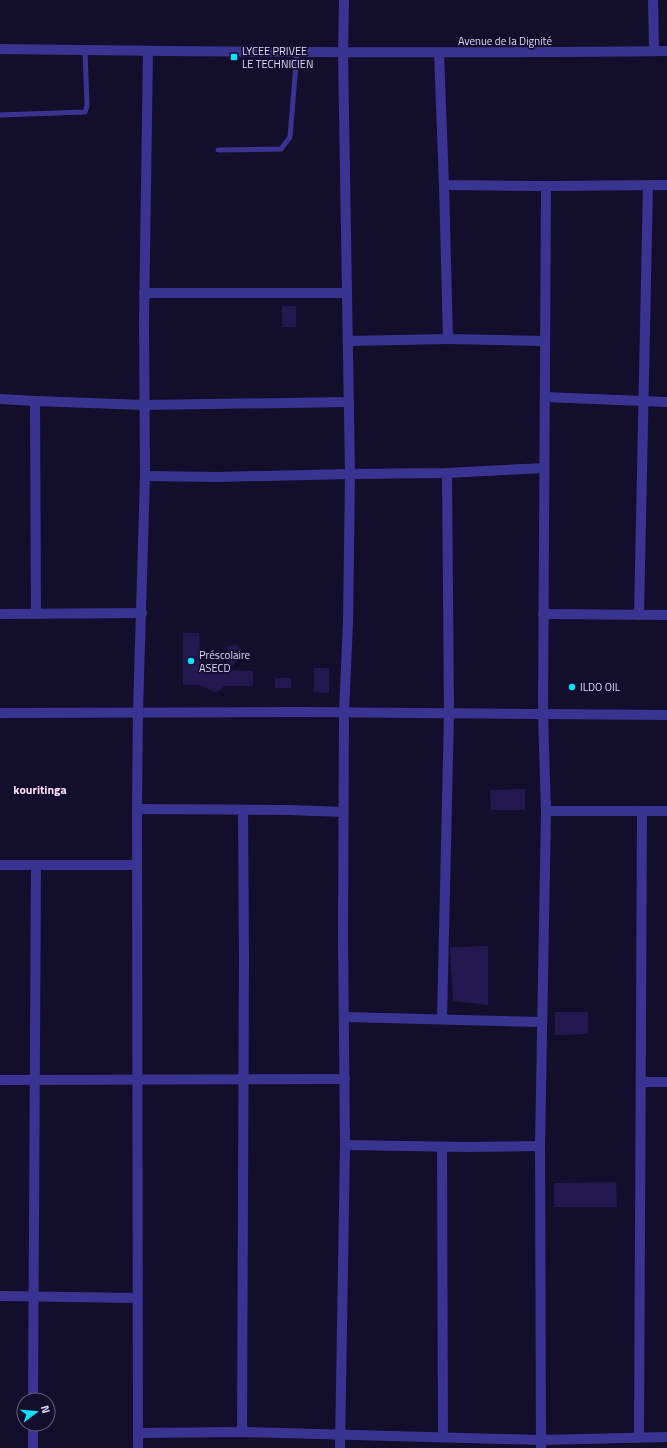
<svg xmlns="http://www.w3.org/2000/svg" width="667" height="1448" viewBox="0 0 667 1448" font-family="'Titillium Web',sans-serif">
<style>
.building{fill:#241850}
.lines{fill:none;stroke-linecap:round;stroke-linejoin:round}
.service{stroke:#393491;stroke-width:5}
.minor{stroke:#393491;stroke-width:10}
.tertiary{stroke:#393491;stroke-width:10}
.poi-dot{fill:#07e3ff;stroke:#140e2d;stroke-width:1.5}
.labels{text-anchor:middle;dominant-baseline:central;stroke-width:3.5;stroke-linejoin:round;paint-order:stroke}
.street-label{font-size:11px;fill:#dfdbff;stroke:#140e2d}
.poi-label{font-size:11px;fill:#dfdbff;stroke:#140e2d;text-anchor:start}
.neighbourhood-label{font-size:12px;font-weight:bold;fill:#ffddf2;stroke:#140e2d}
</style>
<rect width="100%" height="100%" fill="#140e2d"/>
<g class="building">
<rect x="282" y="306" width="14" height="21"/>
<polygon points="183,633 199,633 201,671 217,667 230,673 230,670 253,671 253,686 224,686 220,690 215,692 200,685 183,685"/>
<polygon points="236,645 239,647 241,650 241,654 230,669 227,646"/>
<polygon points="314,668 329,668 329,693 314,692"/>
<rect x="275" y="678" width="16" height="10"/>
<polygon points="525,789 525,810 491,810 490,790"/>
<polygon points="488,946 488,1005 453,1001 450,947"/>
<polygon points="555,1012 588,1012 588,1034 555,1035"/>
<polygon points="616,1182 617,1207 554,1207 554,1183"/>
</g>
<g class="lines">
<g class="service">
<polyline points="0,115 85,112 87,106 85,50"/>
<polyline points="218,150 281,149 290,137 297,52"/>
</g>
<g class="minor">
<polyline points="653,0 654,51"/>
<polyline points="439,53 444,185 546,186 667,185"/>
<polyline points="444,185 448,339 545,341"/>
<polyline points="144,293 347,293"/>
<polyline points="348,341 448,339"/>
<polyline points="545,397 667,402"/>
<polyline points="0,399 35,401"/>
<polyline points="145,476 217,477 350,474 447,473 544,468"/>
<polyline points="36,613 35,401 144,405 349,402"/>
<polyline points="0,614 142,613"/>
<polyline points="543,614 667,615"/>
<polyline points="639,615 648,185"/>
<polyline points="0,713 297,712 667,715"/>
<polyline points="137,809 289,810 343,812"/>
<polyline points="546,811 667,811"/>
<polyline points="0,865 137,865"/>
<polyline points="345,1017 542,1022"/>
<polyline points="442,1019 449,714 447,473"/>
<polyline points="0,1080 345,1079"/>
<polyline points="641,1082 667,1082"/>
<polyline points="345,1145 466,1147 540,1146"/>
<polyline points="442,1147 443,1437"/>
<polyline points="0,1296 137,1298"/>
<polyline points="33,1400 36,866"/>
<polyline points="242,1432 244,959 243,810"/>
<polyline points="139,1433 242,1432 541,1440 667,1437"/>
<polyline points="639,1437 642,811"/>
<polyline points="33,1448 33,1424"/>
<polyline points="138,1448 137,809 138,711 145,476 144,322 148,51"/>
<polyline points="340,1448 345,1145 343,939 344,712 348,623 350,474 343,53 344,0"/>
<polyline points="541,1448 540,1146 546,811 543,714 546,186"/>
</g>
<path class="tertiary" d="M0,49C222,52 445,54 667,51"/>
</g>
<g class="poi-dot">
<rect x="230" y="53" width="8" height="8" rx="2"/>
<circle cx="191" cy="661" r="4"/>
<circle cx="572" cy="687" r="4"/>
</g>
<g class="labels">
<g class="street-label">
<text x="505" y="41">Avenue de la Dignité</text>
</g>
<g class="poi-label">
<text x="242" y="51">LYCEE PRIVEE<tspan x="242" dy="13">LE TECHNICIEN</tspan></text>
<text x="199" y="655">Préscolaire<tspan x="199" dy="13">ASECD</tspan></text>
<text x="580" y="687">ILDO OIL</text>
</g>
<g class="neighbourhood-label">
<text x="40" y="789">kouritinga</text>
</g>
</g>
<g transform="translate(36 1412) rotate(74)"><circle r="19" fill="#140e2d" stroke="#656081"/>
<path d="M0-3L7 15L0 10L-7 15Z" fill="#07e3ff"/>
<text y="-6" font-size="11" font-weight="bold" text-anchor="middle" fill="#dfdbff">N</text>
</g>
</svg>
